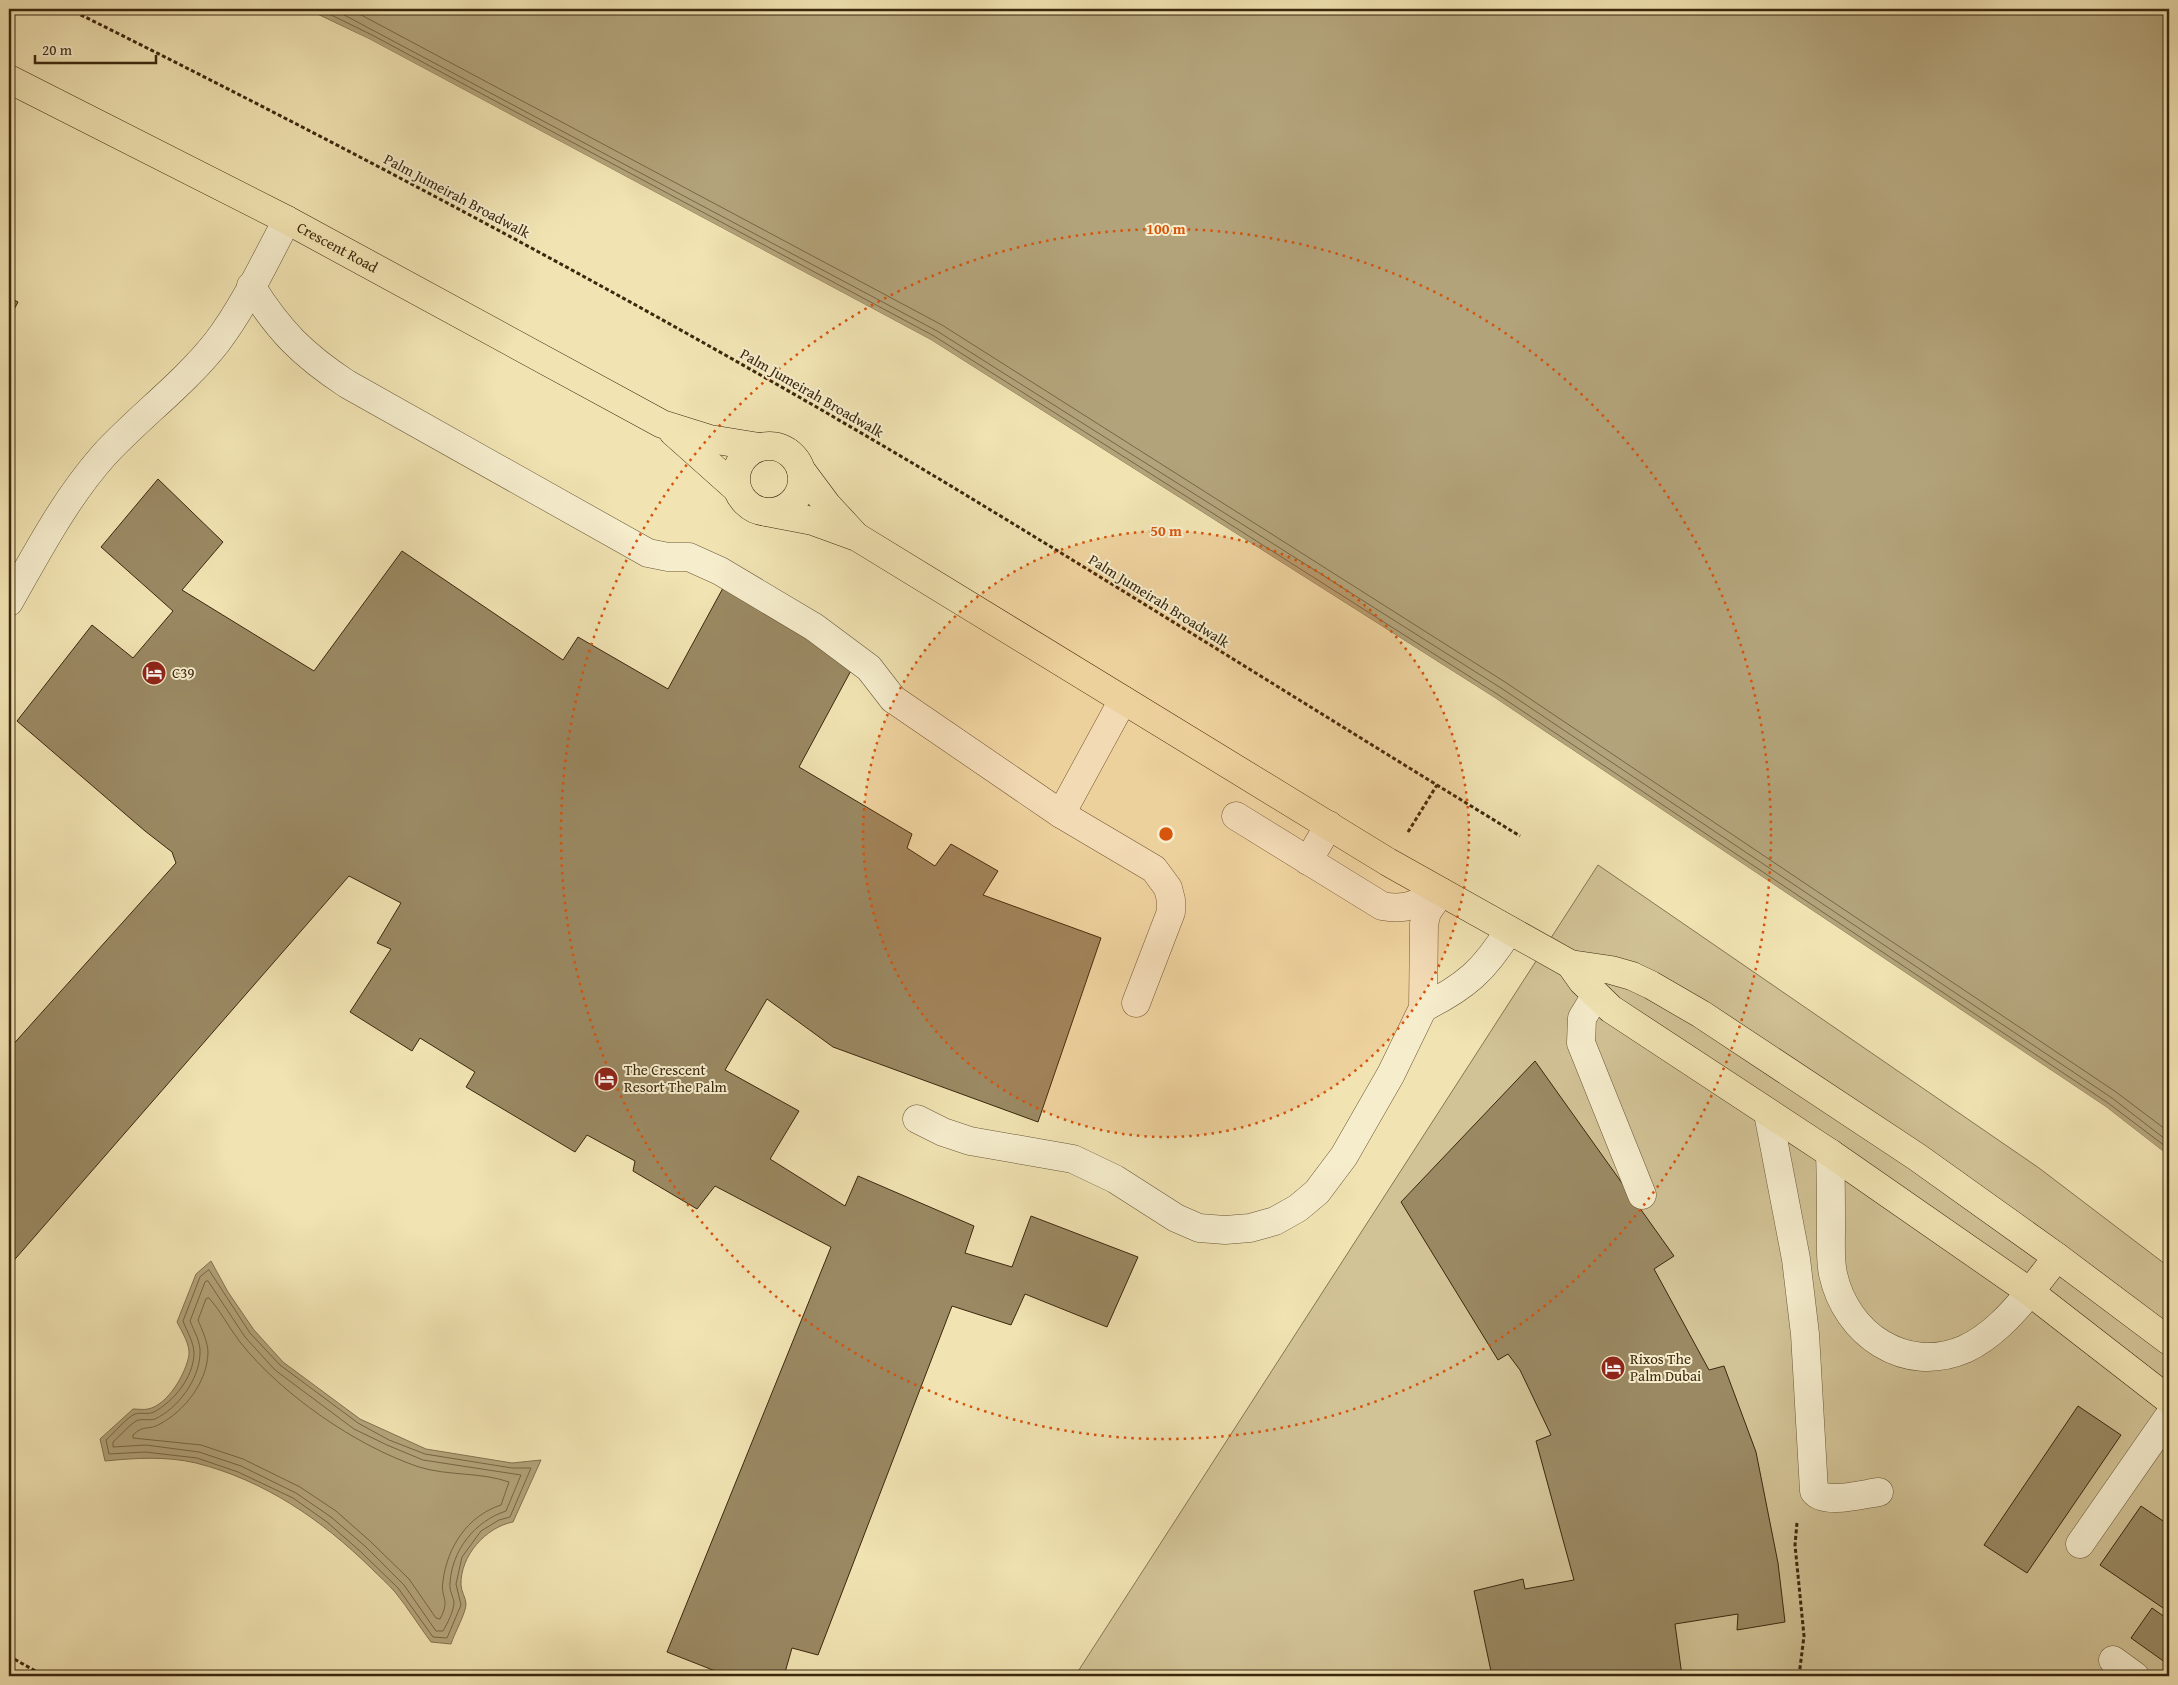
<svg xmlns="http://www.w3.org/2000/svg" width="2178" height="1685" font-family="'Gentium Book Plus',serif">
<style>
.green{fill:#d2c396;stroke:#867652}
.water{fill:#b3a37a;stroke:#83724f}
.pier{fill:#f1e3b2}
.lines{fill:none;stroke-linecap:round;stroke-linejoin:round}
.shore{stroke:#764;stroke-width:1}
.building{fill:#9a8963;stroke:#3b280e}
.minor-casing{stroke:#685737;stroke-width:29}
.major-casing{stroke:#3b280e;stroke-width:29}
.path{stroke:#3b280e;stroke-width:3;stroke-dasharray:4 2.5;stroke-linecap:butt}
.minor{stroke:#f6edcd;stroke-width:28}
.major{stroke:#f1e3b2;stroke-width:28}
.ring{fill:none;stroke:#d7540c;stroke-width:2.5;stroke-dasharray:2.5 5}
.labels{text-anchor:middle;stroke-width:4;stroke-linejoin:round;paint-order:stroke}
.street-label{font-size:15px;fill:#3b280e;stroke:#f6edcd}
.poi-label{font-size:15px;fill:#3b280e;stroke:#f6edcd;text-anchor:start}
.centre{fill:#d7540c;stroke:#f6edcd;stroke-width:2.5}
.ring-label{font-size:15px;text-anchor:middle;font-weight:bold;fill:#d7540c;stroke:#f6edcd;stroke-width:4;stroke-linejoin:round;paint-order:stroke}
</style>
<rect width="100%" height="100%" fill="#f1e3b2"/>
<filter id="stains"><feTurbulence type="fractalNoise" baseFrequency=".004" numOctaves="4"/><feColorMatrix values="0 0 0 0 .2 0 0 0 0 .09 0 0 0 0 .02 0 0 0 .5 -.17"/></filter>
<radialGradient id="worn" r=".72"><stop offset=".6" stop-color="#630" stop-opacity="0"/><stop offset="1" stop-color="#630" stop-opacity=".3"/></radialGradient>
<polygon class="green" points="1598,865 2039,1168 2169,1267 2169,1676 1075,1676"/>
<g class="water">
<polygon points="307,9 2169,9 2169,1156 2106,1107 1495,698 931,340 369,39"/>
<path d="M211 1261 228 1292 254 1330 283 1362 360 1419 426 1449 512 1463 541 1460 513 1522C486 1527 460 1556 461 1585 461 1591 466 1598 466 1604 466 1613 454 1634 451 1644L431 1642C419 1626 408 1608 395 1592 388 1584 379 1576 371 1568 322 1520 264 1480 196 1463 166 1456 136 1458 105 1461L100 1439 133 1409C138 1409 144 1410 148 1409 168 1405 186 1373 189 1355 190 1344 182 1332 177 1322L196 1274Z"/>
</g>
<polygon class="pier" points="305,9 369,39 931,340 1495,698 2106,1107 2169,1156 2169,1158 2104,1109 1493,700 930,343"/>
<g class="lines">
<g class="shore">
<polyline points="319,9 372,35 934,336 1497,694 2108,1103 2169,1149"/>
<polyline points="333,9 937,331 1501,688 2112,1098 2169,1142"/>
<polyline points="350,9 942,325 1505,682 2116,1092 2169,1132"/>
<path d="M209 1270 250 1333 280 1365 358 1423 389 1440 425 1454 512 1468H531L510 1517 499 1520 481 1531 462 1557 456 1584 461 1605 447 1638 433 1637 398 1588 361 1552 327 1522 293 1498 238 1472 197 1458 145 1452 109 1454 106 1440C113 1434 127 1417 135 1414 141 1412 148 1415 154 1412 174 1401 193 1378 194 1354 194 1342 187 1332 183 1321L200 1277Z"/>
<path d="M208 1281 245 1337 275 1370 354 1429 387 1445 423 1460 521 1475 506 1511C475 1521 452 1550 450 1583 449 1590 453 1596 454 1602 454 1611 447 1624 443 1631H436L404 1585 366 1547 331 1517 296 1493 241 1466 199 1452 146 1445 113 1447V1442C120 1436 128 1426 136 1421 142 1418 149 1421 155 1419 178 1408 199 1380 200 1354 201 1342 194 1331 190 1321L205 1282Z"/>
<path d="M209 1298C221 1311 229 1328 240 1342 281 1394 356 1446 419 1467 448 1476 481 1472 509 1482L501 1505C467 1516 447 1548 443 1581 440 1599 451 1598 440 1619L436 1618 409 1579 371 1542 336 1511 300 1487 243 1459 201 1445 133 1438V1435C144 1424 148 1431 160 1424 184 1411 207 1383 208 1353 208 1342 202 1330 198 1320L206 1299Z"/>
</g>
</g>
<g class="building">
<polygon points="9,297 18,302 9,319"/>
<polygon points="158,479 223,542 182,590 314,671 402,551 563,660 578,637 668,689 723,588 854,665 799,767 912,834 907,848 935,866 951,844 998,871 983,895 1101,938 1038,1122 833,1047 767,999 725,1070 799,1111 770,1159 845,1206 858,1176 974,1226 965,1253 1012,1267 1031,1216 1138,1257 1107,1327 1025,1294 1011,1325 952,1306 818,1655 792,1648 784,1676 728,1676 667,1652 831,1247 715,1186 697,1209 633,1171 635,1161 587,1135 575,1152 466,1087 475,1072 420,1038 412,1051 350,1012 391,949 377,943 401,903 349,876 9,1266 9,1049 176,863 172,852 145,831 17,721 92,625 133,658 173,611 101,547"/>
<polygon points="1535,1061 1674,1256 1654,1269 1709,1370 1724,1366 1756,1452 1778,1563 1785,1622 1737,1630 1738,1614 1675,1624 1682,1676 1492,1676 1474,1591 1523,1579 1525,1589 1574,1580 1536,1441 1551,1435 1520,1370 1508,1354 1498,1360 1401,1202"/>
<polygon points="2078,1406 2121,1435 2027,1573 1984,1545"/>
<polygon points="2141,1506 2169,1525 2169,1612 2100,1565"/>
<polygon points="2152,1608 2169,1620 2169,1665 2131,1638"/>
</g>
<g class="lines">
<defs>
<g id="minor">
<path d="M251 286C279 331 303 355 347 384L648 553 668 557H689L720 571 814 627 869 668 893 699 1061 814 1154 869 1168 888 1171 900V912L1136 1003"/>
<path d="M9 602C38 551 65 499 104 455 140 416 184 384 217 342 245 305 265 261 287 220"/>
<polyline points="1061,814 1123,700"/>
<path d="M1236 816 1382 906C1404 910 1420 906 1435 889"/>
<polyline points="1308,861 1329,825"/>
<polyline points="1596,995 1582,1018 1581,1043 1642,1195"/>
<path d="M1423 1008C1465 987 1485 970 1509 930"/>
<path d="M1768 1113 1796 1259 1805 1334 1814 1491C1824 1505 1863 1494 1879 1492"/>
<polyline points="917,1119 943,1132 970,1141 1073,1159 1115,1179 1176,1218 1199,1228 1225,1230 1250,1228 1275,1221 1298,1208 1317,1192 1344,1156 1391,1074 1423,1008 1424,924 1427,912 1441,892"/>
<path d="M1830 1153C1831 1178 1831 1204 1831 1229 1831 1243 1830 1260 1833 1274 1846 1334 1905 1375 1965 1349 1991 1337 2012 1314 2030 1292"/>
<polyline points="2080,1544 2169,1416"/>
<polyline points="2113,1660 2135,1676"/>
</g>
<g id="major">
<path id="s1" d="M9 79 287 220 662 424 710 439 759 447"/>
<polyline points="673,432 737,489"/>
<circle cx="769" cy="479" r="33"/>
<polyline points="801,470 827,505 853,533"/>
<polyline points="766,512 813,521 857,537 1388,862 1570,964 1582,981 1611,1009 1830,1153 2030,1292 2169,1400"/>
<polyline points="1570,964 1611,970 1632,976 1651,985 1701,1014 1917,1157 2057,1257 2169,1341"/>
<polyline points="2030,1292 2057,1257"/>
</g>
</defs>
<use href="#minor" class="minor-casing"/>
<use href="#major" class="major-casing"/>
<g class="path">
<path d="M69 9C365 156 657 311 941 480 1135 597 1327 718 1520 836"/>
<polyline points="1408,832 1437,785"/>
<polyline points="1797,1523 1795,1545 1804,1636 1799,1676"/>
<polyline points="9,1656 44,1676"/>
</g>
<use href="#minor" class="minor"/>
<use href="#major" class="major"/>
</g>
<circle cx="1166" cy="834" r="303" fill="#d7540c" fill-opacity=".12"/>
<g class="ring">
<circle cx="1166" cy="834" r="303"/>
<circle cx="1166" cy="834" r="605"/>
</g>
<defs>
<symbol id="hotel-disc" viewBox="-11 -11 22 22"><circle r="9.5" fill="#8f2418" stroke="#f6edcd"/><path d="M-6-4.5h1.5V1H6V5H4.5V3h-9V5H-6ZM-4 0a1.8 1.8 0 1 1 3.6 0ZM.5 0V-2.5h3Q6-2.5 6 0Z" fill="#fff"/></symbol>
</defs>
<g fill-rule="evenodd">
<use href="#hotel-disc" x="140" y="659" width="28" height="28"/>
<use href="#hotel-disc" x="592" y="1065" width="28" height="28"/>
<use href="#hotel-disc" x="1599" y="1354" width="28" height="28"/>
</g>
<g class="labels">
<g class="street-label">
<text transform="translate(457 196) rotate(28)" y="5">Palm Jumeirah Broadwalk</text>
<text dy="5" stroke="none"><textPath href="#s1" startOffset="369">Crescent Road</textPath></text>
<text transform="translate(812 393) rotate(30)" y="5">Palm Jumeirah Broadwalk</text>
<text transform="translate(1159 601) rotate(32)" y="5">Palm Jumeirah Broadwalk</text>
</g>
<g class="poi-label">
<text x="172" y="678">C39</text>
<text x="624" y="1075">The Crescent<tspan x="624" dy="17">Resort The Palm</tspan></text>
<text x="1630" y="1364">Rixos The<tspan x="1630" dy="17">Palm Dubai</tspan></text>
</g>
</g>
<circle cx="1166" cy="834" r="8" class="centre"/>
<g class="ring-label">
<text x="1166" y="234">100 m</text>
<text x="1166" y="536">50 m</text>
</g>
<rect width="2178" height="1685" fill="none" stroke="#f1e3b2" stroke-width="30"/>
<rect x="10" y="10" width="2158" height="1665" fill="none" stroke="#3b280e" stroke-width="2.5"/>
<rect x="15" y="15" width="2148" height="1655" fill="none" stroke="#3b280e"/>
<path d="M35 55v8h121v-8" fill="none" stroke="#3b280e" stroke-width="2.5"/>
<text x="42" y="55" font-size="15" fill="#3b280e" stroke="#f6edcd" stroke-width="4" paint-order="stroke">20 m</text>
<rect width="100%" height="100%" filter="url(#stains)"/>
<rect width="100%" height="100%" fill="url(#worn)"/>
</svg>
